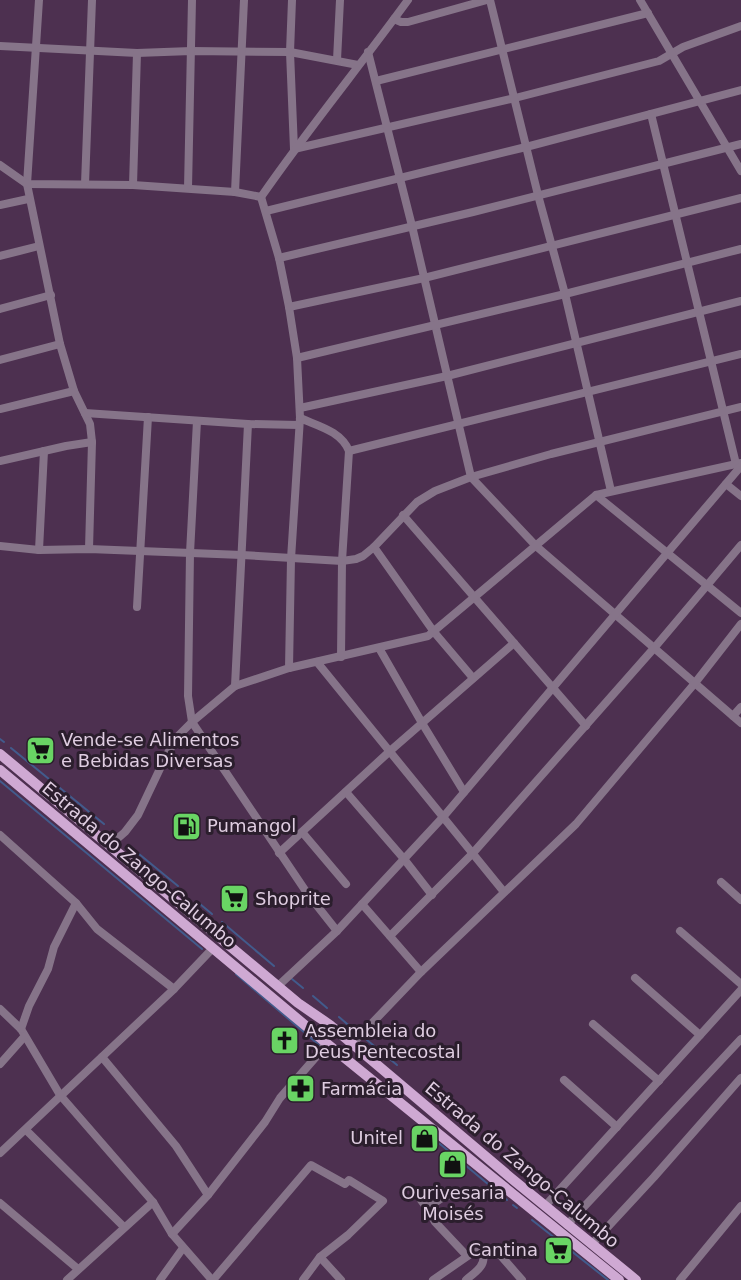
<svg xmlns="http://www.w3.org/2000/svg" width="741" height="1280" font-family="'DejaVu Sans',sans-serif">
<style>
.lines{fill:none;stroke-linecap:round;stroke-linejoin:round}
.stream{stroke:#425b8c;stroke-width:2}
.minor{stroke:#867489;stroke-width:8}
.major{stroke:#cfa9d3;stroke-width:10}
.labels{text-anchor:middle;stroke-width:6;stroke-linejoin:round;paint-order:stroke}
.poi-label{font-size:18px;fill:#dfcde1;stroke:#2b1e2d;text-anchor:start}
.street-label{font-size:18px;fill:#dfcde1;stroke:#2b1e2d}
</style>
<rect width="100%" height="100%" fill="#4d3050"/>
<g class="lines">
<g class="stream">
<polyline points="0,739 4,742"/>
<polyline points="11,748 104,824"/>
<polyline points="0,781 202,949"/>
<polyline points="139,854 178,886"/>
<polyline points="200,904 212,914"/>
<polyline points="222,922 274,966"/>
<polyline points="236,974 319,1045"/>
<polyline points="292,979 303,988"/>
<polyline points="313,996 327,1008"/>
<polyline points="339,1017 353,1029"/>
<polyline points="367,1040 397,1065"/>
<polyline points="440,1144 507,1200"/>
<polyline points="513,1205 517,1208"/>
<polyline points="532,1220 608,1280"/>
</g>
<g class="minor">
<polyline points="39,0 27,184 60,344 74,391 90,424 92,442 89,549"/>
<polyline points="292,0 290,52 294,149 515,98 659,61 683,47 741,26"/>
<polyline points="490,0 538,195 565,294 611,491"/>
<polyline points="640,0 741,171"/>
<polyline points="394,19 401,22 408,22 487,0"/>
<polyline points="0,46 137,53 191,51 290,52 358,65"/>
<polyline points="368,52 412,226 471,477 536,546 741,723"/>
<polyline points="337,60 340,0"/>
<polyline points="376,81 648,13"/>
<polyline points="651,114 736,464"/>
<polyline points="0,165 27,184 133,185 235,192 261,197"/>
<polyline points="85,184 92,0"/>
<polyline points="133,185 137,53"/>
<polyline points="188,188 192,0"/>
<polyline points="235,192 244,0"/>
<polyline points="261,197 279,258 289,307 297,358 300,418 291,559 289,668"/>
<path d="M261 197C308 129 360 66 408 0"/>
<polyline points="0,205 28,199"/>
<polyline points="266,211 526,147 741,90"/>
<polyline points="0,256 39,246"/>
<polyline points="279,258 473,212 741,144"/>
<polyline points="289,307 424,278 741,198"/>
<polyline points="0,309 51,295"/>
<polyline points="297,358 565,294 741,249"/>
<polyline points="0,360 60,344"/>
<polyline points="300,408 447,376 741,301"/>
<polyline points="0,409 74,391"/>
<polyline points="85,413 248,424 299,425"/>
<path d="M300 418C318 426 341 431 349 451L342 561 341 657"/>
<polyline points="197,421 190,553 188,696 192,722 307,893 337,931"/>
<polyline points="349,451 741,354"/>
<polyline points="0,461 66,446 92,442"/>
<polyline points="726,484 741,496"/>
<polyline points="596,495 741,613"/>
<polyline points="403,515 586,726"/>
<polyline points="0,546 39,550 89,549 242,555 342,561 356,559 363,556 374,547 417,502 435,491 471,477 551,454 741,407"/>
<polyline points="374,547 434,632 473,678"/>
<polyline points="39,550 44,451"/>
<polyline points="137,607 148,417"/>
<polyline points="379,648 422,723 464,792"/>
<polyline points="317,662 504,892"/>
<polyline points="235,686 248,424"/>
<polyline points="733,716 741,707"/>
<polyline points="346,792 404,859 432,895"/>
<polyline points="302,832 346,884"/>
<polyline points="0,835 76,903 97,929 174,989"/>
<polyline points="110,845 125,832 138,815 166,756 178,736 192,722 235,686 289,668 428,636 596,495 741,463"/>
<polyline points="279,853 390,751 514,643"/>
<polyline points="721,882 741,900"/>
<polyline points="362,904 421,972"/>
<polyline points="680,931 741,984"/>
<polyline points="390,936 473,853 655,647 741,545"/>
<polyline points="635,978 700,1035"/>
<polyline points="278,986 337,931 444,816 741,466"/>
<polyline points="0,1009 21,1029 60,1095 153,1202 172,1234 212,1280"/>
<polyline points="593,1024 659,1081"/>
<polyline points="21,1029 29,1006 48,969 54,947 76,903"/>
<polyline points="352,1044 421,972 576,824 695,683 741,624"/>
<polyline points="102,1057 176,1146 208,1195"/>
<polyline points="0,1064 24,1037"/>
<polyline points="564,1080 617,1127"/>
<polyline points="26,1130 124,1227"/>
<polyline points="0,1153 174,989 213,948"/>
<polyline points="421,1200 427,1208 435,1222 467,1256"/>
<polyline points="0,1203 78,1269"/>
<polyline points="545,1206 741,990"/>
<polyline points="427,1208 445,1196 463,1194"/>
<polyline points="567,1225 741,1039"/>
<polyline points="172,1234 208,1195 265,1122 280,1098 322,1050 325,1042"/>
<polyline points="592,1244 654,1177 741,1078"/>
<polyline points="483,1255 489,1250 495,1249 522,1280"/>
<polyline points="320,1257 341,1280"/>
<polyline points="67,1280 153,1202"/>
<polyline points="160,1280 183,1248"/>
<polyline points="213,1280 311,1165 345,1184 349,1180 383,1201 348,1235 320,1257 303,1280"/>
<polyline points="433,1280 475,1251 483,1255"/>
<path d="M466 1280C474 1273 486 1266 483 1255"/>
<polyline points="680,1280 741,1206"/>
</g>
<g class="major">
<polyline points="0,754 298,1003 330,1025 511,1178 636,1280"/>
<polyline points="0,770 325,1042 619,1280"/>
</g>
</g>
<defs>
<symbol id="supermarket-square" viewBox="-11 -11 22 22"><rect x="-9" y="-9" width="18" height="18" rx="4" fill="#69d464" stroke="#2b1e2d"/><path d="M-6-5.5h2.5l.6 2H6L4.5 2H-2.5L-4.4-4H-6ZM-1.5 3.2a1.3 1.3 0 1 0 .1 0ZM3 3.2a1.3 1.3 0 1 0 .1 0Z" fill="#111"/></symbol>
<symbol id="fuel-square" viewBox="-11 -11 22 22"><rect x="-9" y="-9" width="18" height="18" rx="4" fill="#69d464" stroke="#2b1e2d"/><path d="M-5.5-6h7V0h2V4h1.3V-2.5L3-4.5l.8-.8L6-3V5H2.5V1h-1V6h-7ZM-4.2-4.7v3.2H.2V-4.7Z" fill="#111"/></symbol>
<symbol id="church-square" viewBox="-11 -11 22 22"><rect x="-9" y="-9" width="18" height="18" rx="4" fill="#69d464" stroke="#2b1e2d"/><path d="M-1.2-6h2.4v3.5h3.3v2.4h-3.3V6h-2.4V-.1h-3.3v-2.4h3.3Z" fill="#111"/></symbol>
<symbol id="pharmacy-square" viewBox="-11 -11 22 22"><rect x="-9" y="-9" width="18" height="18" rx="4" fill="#69d464" stroke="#2b1e2d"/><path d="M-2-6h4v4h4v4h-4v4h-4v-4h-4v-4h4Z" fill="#111"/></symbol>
<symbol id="shop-square" viewBox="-11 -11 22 22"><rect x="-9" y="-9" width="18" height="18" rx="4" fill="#69d464" stroke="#2b1e2d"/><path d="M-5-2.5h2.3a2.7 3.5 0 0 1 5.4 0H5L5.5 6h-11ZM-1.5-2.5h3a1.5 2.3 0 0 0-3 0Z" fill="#111"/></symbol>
</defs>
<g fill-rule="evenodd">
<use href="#supermarket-square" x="24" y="734" width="33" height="33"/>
<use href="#fuel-square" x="170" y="810" width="33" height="33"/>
<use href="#supermarket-square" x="218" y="882" width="33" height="33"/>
<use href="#church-square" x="268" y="1024" width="33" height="33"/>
<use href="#pharmacy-square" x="284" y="1072" width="33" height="33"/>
<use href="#shop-square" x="408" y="1122" width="33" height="33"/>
<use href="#shop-square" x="436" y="1148" width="33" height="33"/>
<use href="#supermarket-square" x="542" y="1234" width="33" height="33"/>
</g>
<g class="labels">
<g class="poi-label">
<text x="61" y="746">Vende-se Alimentos<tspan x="61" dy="21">e Bebidas Diversas</tspan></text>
<text x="207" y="832">Pumangol</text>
<text x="255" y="905">Shoprite</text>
<text x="305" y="1037">Assembleia do<tspan x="305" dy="21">Deus Pentecostal</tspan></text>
<text x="321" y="1095">Farmácia</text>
<text x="403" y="1144" text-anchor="end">Unitel</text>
<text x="453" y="1199" text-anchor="middle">Ourivesaria<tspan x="453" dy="21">Moisés</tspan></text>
<text x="538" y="1256" text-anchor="end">Cantina</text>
</g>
<g class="street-label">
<text transform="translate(139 865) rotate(40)" y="6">Estrada do Zango-Calumbo</text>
<text transform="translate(522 1165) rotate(40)" y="6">Estrada do Zango-Calumbo</text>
</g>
</g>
</svg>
